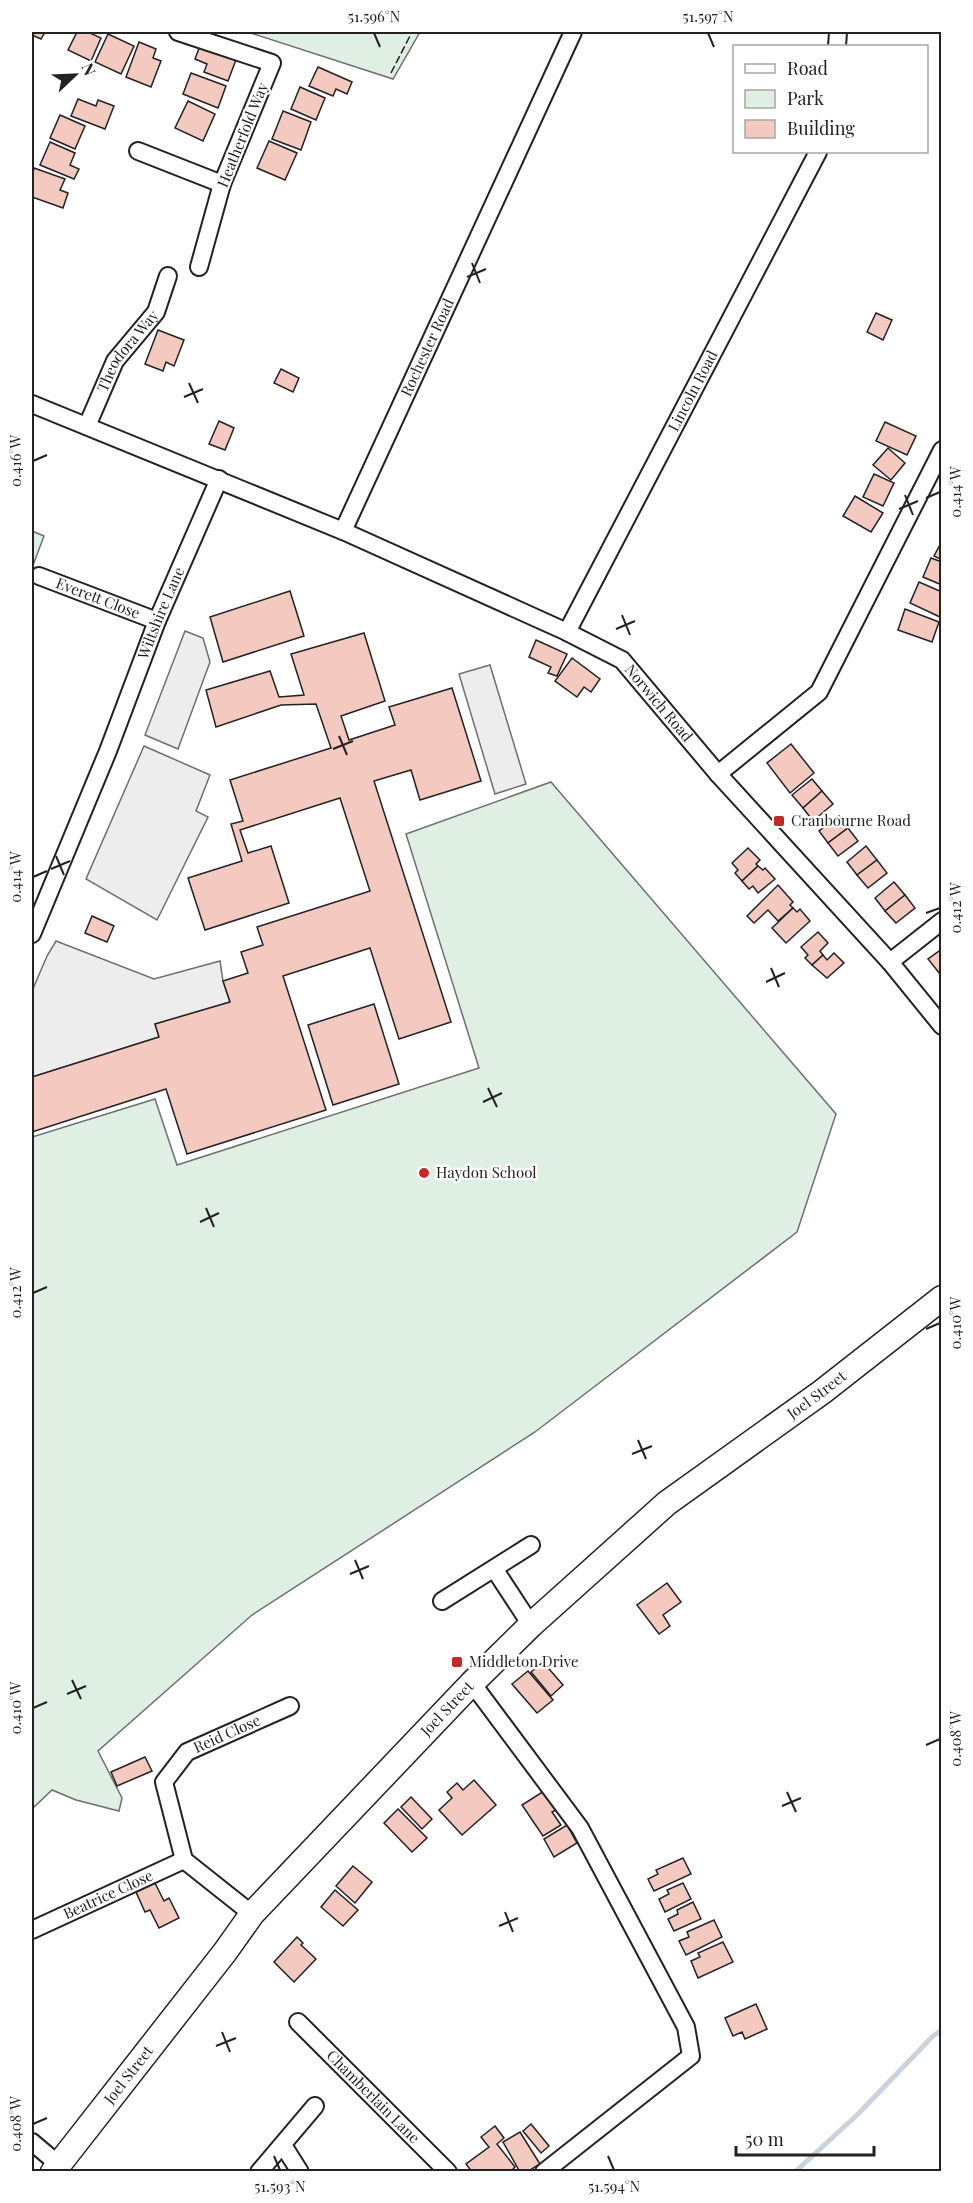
<svg xmlns="http://www.w3.org/2000/svg" width="973" height="2203" font-family="'Playfair Display',serif">
<style>
.green{fill:#e0efe3;stroke:#6f6f6f;stroke-width:1.5}
.parking{fill:#ededed;stroke:#6f6f6f;stroke-width:1.5}
.lines{fill:none;stroke-linecap:round;stroke-linejoin:round}
.stream{stroke:#c7d3dd;stroke-width:5}
.building{fill:#f3c9c0;stroke:#222;stroke-width:1.5}
.minor-casing{stroke:#222;stroke-width:20}
.secondary-casing{stroke:#222;stroke-width:27}
.minor{stroke:#fff;stroke-width:16}
.secondary{stroke:#fff;stroke-width:24}
.fence{stroke:#222;stroke-width:1.5;stroke-dasharray:8 3;stroke-linecap:butt}
.ticks{fill:none;stroke:#222;stroke-width:2}
.poi-dot{fill:#c62828;stroke:#fff;stroke-width:2}
.labels{text-anchor:middle;stroke-width:4.5;stroke-linejoin:round;paint-order:stroke}
.street-label{font-size:15px;fill:#222;stroke:#fff}
.poi-label{font-size:15px;fill:#222;stroke:#fff;text-anchor:start}
.neatline{fill:none;stroke:#222;stroke-width:2}
.ticks-label{font-size:15px;text-anchor:middle;fill:#222}
</style>
<rect width="100%" height="100%" fill="#fff"/>
<g class="green">
<polygon points="248,32 420,32 393,79"/>
<polygon points="32,531 44,536 32,568"/>
<polygon points="551,782 836,1114 797,1232 535,1432 252,1615 98,1751 122,1798 119,1811 76,1800 52,1790 32,1809 32,1137 155,1099 177,1165 479,1068 406,834"/>
</g>
<g class="parking">
<polygon points="185,631 203,638 210,662 178,749 145,735"/>
<polygon points="490,665 526,784 495,794 459,674"/>
<polygon points="144,746 210,775 196,811 208,817 157,920 86,879"/>
<polygon points="56,941 154,979 220,961 223,981 230,1002 155,1024 159,1037 32,1077 32,991 47,956"/>
</g>
<g class="lines">
<polyline class="stream" points="795,2172 858,2114 933,2036 942,2030"/>
</g>
<g class="building">
<polygon points="32,32 45,32 41,39 32,35"/>
<polygon points="77,32 88,32 101,38 91,61 68,50"/>
<polygon points="108,34 134,46 121,74 95,62"/>
<polygon points="139,42 156,49 153,58 161,61 151,87 126,77"/>
<polygon points="201,43 237,57 228,81 204,72 207,64 195,59"/>
<polygon points="318,67 352,82 347,94 336,89 333,96 309,86"/>
<polygon points="191,73 226,86 218,108 183,94"/>
<polygon points="300,87 325,98 316,120 291,109"/>
<polygon points="78,99 96,106 98,100 114,106 105,129 71,116"/>
<polygon points="188,101 215,114 203,141 175,128"/>
<polygon points="283,111 311,122 301,150 272,139"/>
<polygon points="60,115 85,126 75,149 50,138"/>
<polygon points="269,141 297,153 285,180 257,168"/>
<polygon points="50,142 75,153 70,165 79,169 74,179 40,165"/>
<polygon points="34,168 65,179 60,190 68,193 63,208 32,197 32,176"/>
<polygon points="876,313 892,320 883,340 867,332"/>
<polygon points="158,330 184,340 174,366 166,362 163,371 145,364"/>
<polygon points="281,369 299,378 293,392 274,383"/>
<polygon points="219,421 234,428 225,450 209,444"/>
<polygon points="885,422 916,436 907,455 876,441"/>
<polygon points="888,448 905,463 891,480 873,465"/>
<polygon points="874,474 894,483 883,506 863,497"/>
<polygon points="855,496 883,513 871,532 843,516"/>
<polygon points="942,541 942,560 934,556"/>
<polygon points="931,558 942,562 942,585 923,577"/>
<polygon points="919,582 942,592 940,617 910,603"/>
<polygon points="290,591 304,636 223,662 210,617"/>
<polygon points="905,609 939,622 932,642 898,630"/>
<polygon points="364,633 385,701 341,716 349,740 395,725 389,707 452,688 481,781 420,800 411,770 374,781 451,1022 399,1039 370,948 283,976 326,1110 187,1154 166,1089 32,1132 32,1077 159,1037 155,1024 230,1002 223,981 248,973 241,952 263,945 257,927 370,891 340,798 240,830 248,853 271,846 289,903 205,930 188,878 242,861 231,824 243,821 230,780 331,748 316,704 281,705 216,727 206,690 270,671 279,697 304,695 291,654"/>
<polygon points="536,640 567,654 557,676 548,673 551,667 529,657"/>
<polygon points="572,658 600,679 591,692 584,687 577,697 555,681"/>
<polygon points="791,744 814,773 790,793 767,763"/>
<polygon points="812,779 822,791 803,808 792,795"/>
<polygon points="822,791 833,804 813,821 803,808"/>
<polygon points="839,816 848,828 828,843 819,831"/>
<polygon points="848,828 858,841 838,856 828,843"/>
<polygon points="866,846 877,860 857,875 847,862"/>
<polygon points="748,848 760,860 756,864 758,866 742,881 735,873 738,870 732,863"/>
<polygon points="877,860 887,873 868,888 857,875"/>
<polygon points="758,866 763,870 765,868 775,879 758,893 753,886 749,889 742,881"/>
<polygon points="894,882 905,895 885,911 875,898"/>
<polygon points="778,885 793,902 790,905 793,908 778,921 768,910 754,923 747,916"/>
<polygon points="905,895 915,908 896,923 885,911"/>
<polygon points="793,908 797,912 800,909 810,921 786,943 772,928"/>
<polygon points="92,916 114,926 107,942 85,933"/>
<polygon points="818,932 828,943 820,951 823,955 812,965 805,958 808,955 801,947"/>
<polygon points="942,949 942,973 940,974 928,959"/>
<polygon points="834,953 844,963 827,978 812,965 823,955 827,960"/>
<polygon points="374,1004 399,1084 333,1105 308,1025"/>
<polygon points="667,1583 681,1602 663,1615 670,1626 659,1634 637,1605"/>
<polygon points="543,1662 563,1685 551,1696 531,1672"/>
<polygon points="528,1671 553,1700 537,1713 512,1684"/>
<polygon points="145,1757 152,1771 117,1786 111,1772"/>
<polygon points="474,1780 496,1805 462,1835 439,1810 452,1798 447,1792 457,1783 463,1790"/>
<polygon points="544,1791 556,1810 552,1812 561,1825 543,1836 522,1805"/>
<polygon points="411,1797 432,1819 422,1829 401,1807"/>
<polygon points="398,1809 427,1838 412,1852 384,1823"/>
<polygon points="567,1825 577,1843 554,1857 544,1839"/>
<polygon points="683,1858 691,1874 654,1891 648,1879 658,1874 656,1870"/>
<polygon points="353,1866 372,1882 355,1903 336,1886"/>
<polygon points="155,1883 164,1901 169,1898 179,1918 159,1928 150,1910 145,1912 136,1892"/>
<polygon points="683,1883 691,1899 665,1912 659,1899 669,1894 667,1890"/>
<polygon points="335,1890 358,1910 343,1926 321,1907"/>
<polygon points="693,1902 701,1919 674,1931 668,1919 678,1914 677,1910"/>
<polygon points="714,1920 722,1937 686,1955 679,1941 689,1937 687,1932"/>
<polygon points="297,1937 303,1943 301,1945 316,1959 294,1982 274,1962"/>
<polygon points="723,1942 733,1962 698,1978 691,1961 700,1957 698,1953"/>
<polygon points="756,2004 767,2029 745,2039 742,2032 733,2036 725,2018"/>
<polygon points="531,2124 549,2146 541,2153 523,2131"/>
<polygon points="495,2126 504,2138 497,2144 515,2167 510,2172 472,2172 466,2164 489,2147 481,2137"/>
<polygon points="520,2132 540,2164 527,2172 520,2172 503,2142"/>
</g>
<g class="lines">
<defs>
<g id="minor">
<polyline points="178,32 272,63 222,184 199,267"/>
<polyline points="837,46 838,32"/>
<polyline points="138,151 222,184"/>
<path id="s1" d="M32 404 343 531 567 632 622 660 718 774 890 962 942 1026"/>
<path id="s2" d="M87 426 115 361 156 312 168 276"/>
<path id="s3" d="M343 531 573 32"/>
<path id="s4" d="M39 576 157 621"/>
<path id="s5" d="M567 632 818 152"/>
<polyline points="718,774 819,692 942,450"/>
<path id="s6" d="M32 934 108 751 157 621 219 479"/>
<polyline points="890,962 942,921"/>
<polyline points="495,1570 531,1625"/>
<polyline points="442,1601 531,1545"/>
<polyline points="472,1683 580,1828 686,2027 691,2056 544,2172"/>
<path id="s7" d="M252 1914 184 1860 164 1782 187 1752 290 1706"/>
<path id="s8" d="M32 1930 184 1860"/>
<path id="s9" d="M298 2022 448 2172"/>
<polyline points="32,2142 58,2164"/>
<polyline points="283,2145 300,2172"/>
<polyline points="259,2172 315,2106"/>
</g>
<g id="secondary">
<path id="s10" d="M53 2172 225 1952 252 1914 472 1683 531 1625 667 1503 822 1392 942 1298"/>
</g>
</defs>
<use href="#minor" class="minor-casing"/>
<use href="#secondary" class="secondary-casing"/>
<use href="#minor" class="minor"/>
<use href="#secondary" class="secondary"/>
<polyline class="fence" points="391,73 412,32"/>
</g>
<path class="ticks" d="M374 33 380 47M708 33 714 47M472 263 480 283M467 277 486 269M189 383 198 403M184 397 203 389M33 461 47 455M905 495 913 515M926 498 940 492M899 509 918 501M622 615 630 635M616 629 635 621M339 736 347 755M333 749 353 741M56 856 64 875M51 869 70 861M33 877 47 871M926 913 940 908M771 968 779 987M766 982 785 973M488 1088 497 1107M483 1102 502 1093M206 1208 214 1227M200 1222 219 1213M33 1293 47 1287M926 1329 940 1323M638 1440 646 1459M632 1454 652 1446M355 1560 363 1579M350 1574 369 1566M72 1680 81 1699M67 1694 86 1686M33 1708 47 1702M926 1745 940 1739M787 1792 796 1812M782 1806 801 1798M505 1912 513 1932M499 1926 518 1918M222 2032 230 2052M216 2046 236 2038M33 2124 47 2118M274 2156 280 2170M608 2156 614 2170"/>
<g class="poi-dot">
<rect x="773" y="815" width="12" height="12" rx="3"/>
<circle cx="424" cy="1173" r="6"/>
<rect x="451" y="1656" width="12" height="12" rx="3"/>
</g>
<g class="labels">
<g class="street-label">
<text transform="translate(243 135) rotate(-68)" y="5">Heatherfold Way</text>
<text dy="5" stroke="none"><textPath href="#s3" startOffset="202">Rochester Road</textPath></text>
<text dy="5" stroke="none"><textPath href="#s2" startOffset="86">Theodora Way</textPath></text>
<text dy="5" stroke="none"><textPath href="#s5" startOffset="272">Lincoln Road</textPath></text>
<text dy="5" stroke="none"><textPath href="#s4" startOffset="63">Everett Close</textPath></text>
<text dy="5" stroke="none"><textPath href="#s6" startOffset="346">Wiltshire Lane</textPath></text>
<text dy="5" stroke="none"><textPath href="#s1" startOffset="700">Norwich Road</textPath></text>
<text dy="5" stroke="none"><textPath href="#s10" startOffset="1095">Joel Street</textPath></text>
<text dy="5" stroke="none"><textPath href="#s10" startOffset="609">Joel Street</textPath></text>
<text dy="5" stroke="none"><textPath href="#s7" startOffset="249">Reid Close</textPath></text>
<text dy="5" stroke="none"><textPath href="#s8" startOffset="84">Beatrice Close</textPath></text>
<text dy="5" stroke="none"><textPath href="#s10" startOffset="123">Joel Street</textPath></text>
<text dy="5" stroke="none"><textPath href="#s9" startOffset="106">Chamberlain Lane</textPath></text>
</g>
<g class="poi-label">
<text x="791" y="826">Cranbourne Road</text>
<text x="436" y="1178">Haydon School</text>
<text x="469" y="1667">Middleton Drive</text>
</g>
</g>
<rect width="973" height="2203" fill="none" stroke="#ffffff" stroke-width="66"/>
<rect x="733" y="45" width="195" height="108" fill="#ffffff" stroke="#a7a7a7" stroke-width="1.5"/>
<rect x="745" y="64" width="30" height="9" fill="#ffffff" stroke="#a7a7a7" stroke-width="1.5"/>
<text x="787" y="75" font-size="18" fill="#222222">Road</text>
<rect x="745" y="90" width="30" height="18" fill="#e0efe3" stroke="#a7a7a7" stroke-width="1.5"/>
<text x="787" y="105" font-size="18" fill="#222222">Park</text>
<rect x="745" y="120" width="30" height="18" fill="#f3c9c0" stroke="#a7a7a7" stroke-width="1.5"/>
<text x="787" y="135" font-size="18" fill="#222222">Building</text>
<g transform="translate(75 75) rotate(67)" stroke="#ffffff" stroke-width="4.5" paint-order="stroke">
<path d="M0-4.5L10 22L0 15L-10 22Z" fill="#222222"/>
<text y="-9" font-size="16" font-weight="bold" text-anchor="middle" fill="#222222">N</text>
</g>
<path d="M736 2146v9h138v-9" fill="none" stroke="#222222" stroke-width="3"/>
<text x="745" y="2146" font-size="18" fill="#222222" stroke="#ffffff" stroke-width="4.5" paint-order="stroke">50 m</text>
<rect x="33" y="33" width="907" height="2137" class="neatline"/>
<g class="ticks-label">
<text x="374" y="22">51.596°N</text>
<text x="708" y="22">51.597°N</text>
<text transform="translate(16 461) rotate(-90)" y="5">0.416°W</text>
<text transform="translate(956 492) rotate(-90)" y="5">0.414°W</text>
<text transform="translate(16 877) rotate(-90)" y="5">0.414°W</text>
<text transform="translate(956 908) rotate(-90)" y="5">0.412°W</text>
<text transform="translate(16 1293) rotate(-90)" y="5">0.412°W</text>
<text transform="translate(956 1323) rotate(-90)" y="5">0.410°W</text>
<text transform="translate(16 1708) rotate(-90)" y="5">0.410°W</text>
<text transform="translate(956 1739) rotate(-90)" y="5">0.408°W</text>
<text transform="translate(16 2124) rotate(-90)" y="5">0.408°W</text>
<text x="280" y="2192">51.593°N</text>
<text x="614" y="2192">51.594°N</text>
</g>
</svg>
